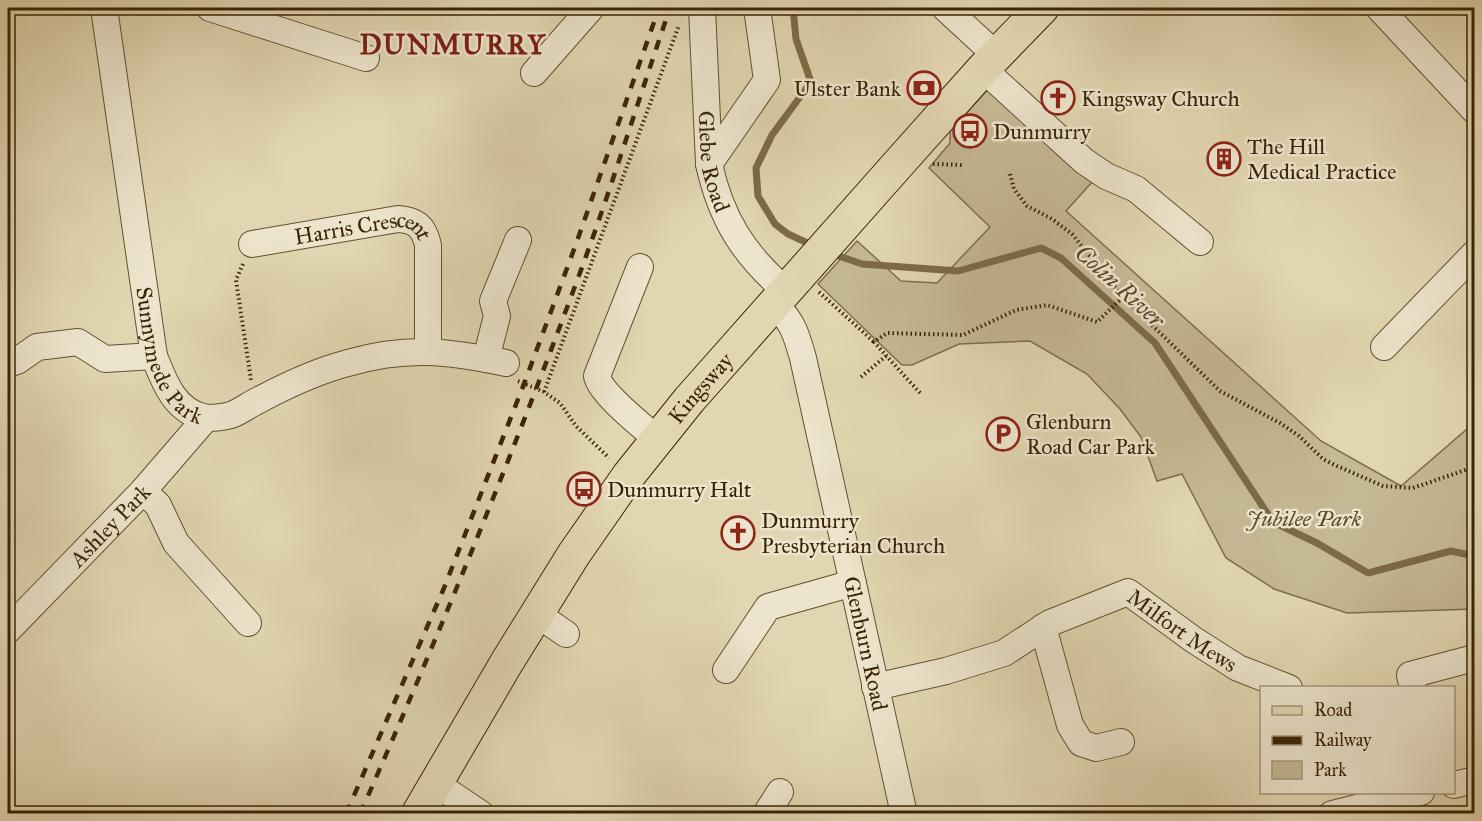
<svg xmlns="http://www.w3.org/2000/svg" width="1482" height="821" font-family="'IM FELL Great Primer',serif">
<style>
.green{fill:#c5b894;stroke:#806e4c;stroke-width:1.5}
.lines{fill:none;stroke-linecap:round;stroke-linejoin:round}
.stream{stroke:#7d6a49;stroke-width:7}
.minor-casing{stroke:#645030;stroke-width:28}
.major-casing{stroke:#3b2405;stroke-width:35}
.path{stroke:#3b2405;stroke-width:4;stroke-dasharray:1.5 3;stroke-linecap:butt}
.minor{stroke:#ece4cc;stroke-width:26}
.major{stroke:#e1d6b1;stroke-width:33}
.rail{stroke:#3b2405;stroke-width:4.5;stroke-dasharray:10 10;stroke-linecap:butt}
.labels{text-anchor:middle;stroke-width:5;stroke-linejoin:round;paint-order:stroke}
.poi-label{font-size:22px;fill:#3b2405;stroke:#ece4cc;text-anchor:start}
.street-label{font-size:22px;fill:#3b2405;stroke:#ece4cc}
.park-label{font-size:22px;font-style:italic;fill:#5e4929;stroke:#ece4cc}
.water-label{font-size:24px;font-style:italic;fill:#5c4727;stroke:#ece4cc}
.district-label{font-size:28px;font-weight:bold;letter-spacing:1.5px;fill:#7a1f14;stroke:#ece4cc}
</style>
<rect width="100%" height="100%" fill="#e1d6b1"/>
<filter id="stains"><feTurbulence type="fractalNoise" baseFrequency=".00333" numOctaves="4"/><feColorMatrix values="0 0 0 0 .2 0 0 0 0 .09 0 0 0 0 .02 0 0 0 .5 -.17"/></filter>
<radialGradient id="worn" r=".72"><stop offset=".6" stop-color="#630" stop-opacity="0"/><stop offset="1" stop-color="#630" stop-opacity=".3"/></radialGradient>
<polygon class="green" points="990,87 1093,181 1066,211 1321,441 1401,486 1474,423 1474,609 1347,613 1274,589 1226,558 1182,474 1157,481 1141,437 1120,409 1087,374 1030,341 959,344 912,365 902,365 818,284 857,241 901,281 937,283 990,227 929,168 950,143 950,131"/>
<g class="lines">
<g class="stream">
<polyline points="793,8 796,39 811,82 772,135 756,168 758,196 775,224 788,234 814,246"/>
<polyline points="830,253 862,264 958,271 1041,248 1061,258 1155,343 1273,522 1317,543 1368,573 1451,551 1474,556"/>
</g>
<defs>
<g id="minor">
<path id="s1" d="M104 8 154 356C164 381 174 410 203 417 210 419 224 417 231 415 240 412 250 404 259 400 287 385 317 371 348 363 407 346 448 351 506 363"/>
<polyline points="210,8 366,58"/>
<path id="s2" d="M702 8 709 164C721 219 744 255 786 291"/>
<polyline points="945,8 996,55"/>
<polyline points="1379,8 1474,110"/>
<polyline points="983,69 1084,161 1106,176 1136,189 1200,242"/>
<polyline points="534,73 591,8"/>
<polyline points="709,164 767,80 757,8"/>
<path id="s3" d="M252 244 398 219C416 220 424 227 428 245V350"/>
<path d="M640 267 597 376C600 393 642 426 657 439"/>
<path id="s4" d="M775 304C793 323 796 333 803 358L904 814"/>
<polyline points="1384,347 1474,254"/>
<polyline points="486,359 497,316 493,301 518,240"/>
<polyline points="8,364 17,361 37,347 78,342 105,359 154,356"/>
<polyline points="143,491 158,505 176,543 248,623"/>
<polyline points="537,614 566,634"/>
<polyline points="1043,627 1070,725 1081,743 1096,748 1121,742"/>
<path id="s5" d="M8 630 143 491 206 418"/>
<polyline points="726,670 768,607 853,583"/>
<path id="s6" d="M875 687 946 671 1004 653 1050 623 1128 592 1194 640 1238 668 1289 688"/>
<polyline points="1413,688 1410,675 1474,658"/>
<polyline points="435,783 481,814"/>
<polyline points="1454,785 1474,780"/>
<polyline points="766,814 780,792"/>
<polyline points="1332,814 1421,792"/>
</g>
<g id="major">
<path id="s7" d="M418 814 507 662 574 554 629 475 689 400 899 163 983 69 1042 8"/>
</g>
</defs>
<use href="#minor" class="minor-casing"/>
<use href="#major" class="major-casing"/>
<g class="path">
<polyline points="969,122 979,131"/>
<polyline points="933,164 962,165"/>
<polyline points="1010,174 1014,189 1027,206 1052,219 1072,234 1123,297 1220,391 1280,423 1299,436 1323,459 1337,466 1383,486 1413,488 1474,467"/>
<polyline points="243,264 236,280 251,380"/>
<polyline points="819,292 874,342"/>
<polyline points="861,377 886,356"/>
<polyline points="518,381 544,392 560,403 576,426 609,458"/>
<polyline points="544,392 679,25"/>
<polyline points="920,393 874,342 887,333 963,335 1016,310 1047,305 1097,322 1123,297"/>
</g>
<use href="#minor" class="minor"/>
<use href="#major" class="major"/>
<g class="rail">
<polyline points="346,814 444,588 524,384 576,244 659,8"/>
<path d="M360 814C439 635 513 454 581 270 613 183 640 95 670 8"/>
</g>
</g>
<defs>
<symbol id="bank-ring" viewBox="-11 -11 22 22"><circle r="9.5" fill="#ece4cc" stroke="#8f2418" stroke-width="1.5"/><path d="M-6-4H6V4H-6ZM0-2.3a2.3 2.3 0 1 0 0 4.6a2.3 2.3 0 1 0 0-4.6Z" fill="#8f2418"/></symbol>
<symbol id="church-ring" viewBox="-11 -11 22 22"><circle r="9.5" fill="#ece4cc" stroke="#8f2418" stroke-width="1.5"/><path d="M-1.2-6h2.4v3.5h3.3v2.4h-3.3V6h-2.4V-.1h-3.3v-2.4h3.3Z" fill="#8f2418"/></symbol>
<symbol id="bus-ring" viewBox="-11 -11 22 22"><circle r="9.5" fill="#ece4cc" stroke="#8f2418" stroke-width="1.5"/><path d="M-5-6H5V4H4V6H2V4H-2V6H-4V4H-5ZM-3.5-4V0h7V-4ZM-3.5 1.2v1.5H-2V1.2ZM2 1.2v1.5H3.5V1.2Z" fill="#8f2418"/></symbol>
<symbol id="building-ring" viewBox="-11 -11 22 22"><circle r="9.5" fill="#ece4cc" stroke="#8f2418" stroke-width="1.5"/><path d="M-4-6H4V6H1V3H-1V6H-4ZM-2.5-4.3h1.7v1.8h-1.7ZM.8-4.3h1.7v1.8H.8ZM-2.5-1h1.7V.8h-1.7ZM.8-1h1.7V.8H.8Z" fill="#8f2418"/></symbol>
<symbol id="parking-ring" viewBox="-11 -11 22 22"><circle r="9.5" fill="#ece4cc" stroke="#8f2418" stroke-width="1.5"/><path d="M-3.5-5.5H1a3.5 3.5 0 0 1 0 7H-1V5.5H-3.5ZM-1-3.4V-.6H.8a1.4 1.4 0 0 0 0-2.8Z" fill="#8f2418"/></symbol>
</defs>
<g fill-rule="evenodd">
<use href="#bank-ring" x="905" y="69" width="38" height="38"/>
<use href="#church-ring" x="1039" y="79" width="38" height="38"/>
<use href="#bus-ring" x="951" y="112" width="38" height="38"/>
<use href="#building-ring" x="1205" y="140" width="38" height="38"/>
<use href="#parking-ring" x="984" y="415" width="38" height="38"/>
<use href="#bus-ring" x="565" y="470" width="38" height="38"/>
<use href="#church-ring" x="719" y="514" width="38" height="38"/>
</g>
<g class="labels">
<g class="poi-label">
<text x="901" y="96" text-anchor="end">Ulster Bank</text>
<text x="1081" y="106">Kingsway Church</text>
<text x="993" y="139">Dunmurry</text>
<text x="1247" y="154">The Hill<tspan x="1247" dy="25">Medical Practice</tspan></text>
<text x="1026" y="429">Glenburn<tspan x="1026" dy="25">Road Car Park</tspan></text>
<text x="607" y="497">Dunmurry Halt</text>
<text x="761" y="528">Dunmurry<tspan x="761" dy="25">Presbyterian Church</tspan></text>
</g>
<g class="street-label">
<text dy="8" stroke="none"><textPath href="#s2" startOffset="154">Glebe Road</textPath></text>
<text dy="8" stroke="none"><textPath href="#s3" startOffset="114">Harris Crescent</textPath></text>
<text dy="8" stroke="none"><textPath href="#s1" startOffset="357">Sunnymede Park</textPath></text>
<text dy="8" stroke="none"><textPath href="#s7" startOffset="512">Kingsway</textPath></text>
<text dy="8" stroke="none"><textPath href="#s5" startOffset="146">Ashley Park</textPath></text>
<text dy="8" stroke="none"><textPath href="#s6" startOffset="339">Milfort Mews</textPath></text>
<text dy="8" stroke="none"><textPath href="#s4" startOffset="354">Glenburn Road</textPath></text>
</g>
<g class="park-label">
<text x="1304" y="526">Jubilee Park</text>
</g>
<g class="water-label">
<text transform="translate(1120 286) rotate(42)" y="8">Colin River</text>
</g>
<g class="district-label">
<text x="453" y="54">DUNMURRY</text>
</g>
</g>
<rect width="1482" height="821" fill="none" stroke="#e1d6b1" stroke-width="30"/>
<rect x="9" y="9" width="1464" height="803" fill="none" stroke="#3b2405" stroke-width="3"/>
<rect x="15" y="15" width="1452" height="791" fill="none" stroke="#3b2405" stroke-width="1.5"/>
<rect x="1260" y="686" width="195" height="108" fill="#ece4cc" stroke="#a5977c" stroke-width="1.5"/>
<rect x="1272" y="706" width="30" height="9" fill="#e1d6b1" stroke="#a5977c" stroke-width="1.5"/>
<text x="1314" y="716" font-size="18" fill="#3b2405">Road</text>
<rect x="1272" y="736" width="30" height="9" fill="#3b2405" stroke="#a5977c" stroke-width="1.5"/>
<text x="1314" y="746" font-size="18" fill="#3b2405">Railway</text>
<rect x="1272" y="761" width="30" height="18" fill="#c5b894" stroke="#a5977c" stroke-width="1.5"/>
<text x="1314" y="776" font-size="18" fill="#3b2405">Park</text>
<rect width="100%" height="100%" filter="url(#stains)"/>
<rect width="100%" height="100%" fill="url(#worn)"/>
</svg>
